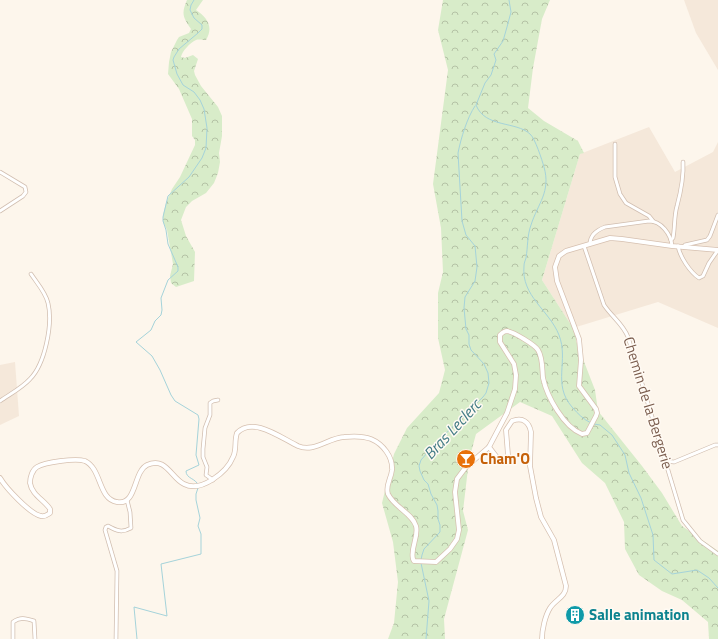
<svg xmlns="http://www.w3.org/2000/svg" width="718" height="639" font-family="'Titillium Web',sans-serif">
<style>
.residential{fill:#f5e8da}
.forest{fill:url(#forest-crowns)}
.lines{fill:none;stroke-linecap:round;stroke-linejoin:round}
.stream{stroke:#a5d3da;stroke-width:1}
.street-casing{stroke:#d1beb0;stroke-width:4.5}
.secondary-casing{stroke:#d6c0b0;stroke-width:5.5}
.street{stroke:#fff;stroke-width:3}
.secondary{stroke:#fff;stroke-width:4}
.labels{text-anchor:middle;stroke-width:3;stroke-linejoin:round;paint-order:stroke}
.street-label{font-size:15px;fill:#7a5c4d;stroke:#fffaf3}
.food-label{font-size:15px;font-weight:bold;fill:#c56008;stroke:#fffaf3;text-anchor:start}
.culture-label{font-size:15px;font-weight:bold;fill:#0d838f;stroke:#fffaf3;text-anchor:start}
.water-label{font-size:16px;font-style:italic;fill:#437c86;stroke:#fffaf3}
</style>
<defs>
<pattern id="forest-crowns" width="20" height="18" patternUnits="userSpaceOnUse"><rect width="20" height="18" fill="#d8ecc9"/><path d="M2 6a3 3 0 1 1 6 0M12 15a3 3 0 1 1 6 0" fill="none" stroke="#b4c2a5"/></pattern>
</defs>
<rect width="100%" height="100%" fill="#fdf6ec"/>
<g class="residential">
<polygon points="684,0 718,0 718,70 696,33"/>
<polygon points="649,127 675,172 713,152 718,142 718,328 658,302 573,328 542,280 580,154"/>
<polygon points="15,362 19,416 0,425 0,365"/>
</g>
<g class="forest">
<path d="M187 0H203L196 10C207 17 214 27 206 40 203 40 199 39 196 40 190 43 182 51 181 57L185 58 193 55 198 59 194 71 195 75 201 86 218 107 222 116V136L219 153 220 162 218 173 214 183 206 193 192 201 186 207 181 220 186 236 195 252 194 281 176 287 171 283 170 276 173 264 167 230 163 222V215L166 203 172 189 180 177 195 145V140L192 136V119L179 89 168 74 169 62 171 52 177 40 179 37 189 33 191 29C183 17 181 14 187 0Z"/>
<polygon points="443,0 550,0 542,19 533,68 528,108 544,121 578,141 584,153 580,154 542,280 573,328 576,327 576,341 595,390 598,411 642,466 662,493 682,526 718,551 718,639 709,639 708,622 682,600 662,591 639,575 625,549 624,522 605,483 582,463 552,416 520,402 476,434 469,460 463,511 468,530 444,619 445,639 388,639 394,623 398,582 393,542 382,503 394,454 407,428 439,393 445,370 438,338 438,293 443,272 441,228 433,184 448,70 438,30"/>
</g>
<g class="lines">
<g class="stream">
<path d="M194 0 191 5 190 10 194 18 202 25V29L198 33 179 49 174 57 173 60 177 74 183 85 194 92 200 100 204 109 207 128 206 148 202 158 189 177 168 196 163 217V221L166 230 168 244 178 267V271L168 280 161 298 162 310 161 315 155 321 151 330 136 342 152 356 160 370 171 395 175 401 198 415 199 419 196 455 199 465 186 471C186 479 196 478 198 485"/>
<path d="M509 0 511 12 507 27 503 41 494 54 496 60 491 75 485 83 476 105C485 128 516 121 530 134 535 138 542 160 544 167 551 192 538 203 531 225 527 236 528 246 526 258 525 261 524 263 524 266 521 296 549 310 559 335 569 361 552 384 572 407 578 414 583 419 591 423"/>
<polyline points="594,424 600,425 612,435 625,455 629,473 641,498 653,535 654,560 672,574 697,570 709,578 718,588"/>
<path d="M421 560 422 555 424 549 440 532V525L438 519V511L437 505 431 494 428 484 424 480 420 471 419 466 421 460 434 445 483 397 486 393 489 383 488 373 484 364 471 350 469 344V335L466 329 464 308 465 297 475 281 477 267 475 246 466 235 462 221 458 153C461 138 467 118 475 106"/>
<polyline points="421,563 429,601 426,639"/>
<polyline points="137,639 134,607 167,616 161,564 201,554 201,534 198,526 200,518 196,500 196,494 198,488"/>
</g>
<defs>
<g id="street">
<polyline points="615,144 615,177 620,194 626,203 649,216 653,221"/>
<polyline points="0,172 25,187 26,192 23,196 0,211"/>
<path d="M671 240 673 238C675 228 674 216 677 206 681 191 684 178 683 162"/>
<path d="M590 244C590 235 597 230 605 227L649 221C661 221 671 234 672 246"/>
<path d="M584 246 604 305C612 317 623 324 628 337L683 520 700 541 718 554"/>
<path d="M678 246C680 257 690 272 699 278L703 276 709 263 718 250"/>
<polyline points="684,247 685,245 707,240 710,236 718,215"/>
<path d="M0 401C10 394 22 388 30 379 45 364 53 324 48 303 46 293 37 283 31 274"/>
<polyline points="665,461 674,462 715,445 718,445"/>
<polyline points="213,480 206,475 207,467 203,457 203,449 205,428 210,415 210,403 213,401 218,400"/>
<path d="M13 639V622C20 617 25 618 34 621L35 639"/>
<path d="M116 639 117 571 105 530 106 527 108 526C117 531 122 533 131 528L130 512 127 500"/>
</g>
<g id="secondary">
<path d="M489 447 499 460 504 461 507 459 508 455 506 430 512 421C523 417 529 422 531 432L530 466 536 498 541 517 554 540 566 586C566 597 556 599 550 608 545 616 542 630 542 639"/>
<path d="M0 478C6 488 30 514 41 516 45 517 47 515 50 513V509C44 500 32 495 30 483 30 478 32 470 37 467 45 462 76 458 85 461 102 469 98 499 117 502 137 506 133 472 147 465 166 456 171 478 184 484 201 493 227 472 233 457 237 450 234 441 237 433 253 416 281 438 298 446 314 453 328 438 344 437 353 436 363 436 371 439 383 444 393 457 392 470 391 479 385 486 388 494 394 507 412 513 416 526 419 537 410 548 413 559L414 561 436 562 450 549 457 539 459 530 455 492 457 479 466 467 489 447 507 413 515 389 516 375 514 364 500 342V335C502 333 504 331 507 331 514 332 535 345 538 350 543 358 542 369 543 378 547 397 564 427 582 434L587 433 596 416 597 413 596 409 579 386 581 360 579 339 557 281 555 267 559 256 566 251 610 238 622 239 672 246 718 250"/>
</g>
</defs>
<use href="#street" class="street-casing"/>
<use href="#secondary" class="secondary-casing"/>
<use href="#street" class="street"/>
<use href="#secondary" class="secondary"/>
</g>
<defs>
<symbol id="bar-disc" viewBox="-11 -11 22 22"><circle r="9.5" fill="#e8710a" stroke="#fffaf3"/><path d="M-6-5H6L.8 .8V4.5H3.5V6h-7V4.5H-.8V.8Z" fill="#fff"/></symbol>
<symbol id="building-disc" viewBox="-11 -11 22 22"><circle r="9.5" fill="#0f9aa8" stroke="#fffaf3"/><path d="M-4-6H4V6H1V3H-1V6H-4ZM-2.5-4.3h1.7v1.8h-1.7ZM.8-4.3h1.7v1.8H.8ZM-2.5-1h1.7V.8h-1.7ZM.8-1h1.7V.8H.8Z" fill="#fff"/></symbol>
</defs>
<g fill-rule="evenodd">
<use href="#bar-disc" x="455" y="448" width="22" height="22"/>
<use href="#building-disc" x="564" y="604" width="22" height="22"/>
</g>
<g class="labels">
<g class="street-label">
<text transform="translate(648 403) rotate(73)" y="5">Chemin de la Bergerie</text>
</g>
<g class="food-label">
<text x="480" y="464">Cham'O</text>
</g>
<g class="culture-label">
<text x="589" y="620">Salle animation</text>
</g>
<g class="water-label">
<text transform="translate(452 429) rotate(-47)" y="6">Bras Leclerc</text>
</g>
</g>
</svg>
